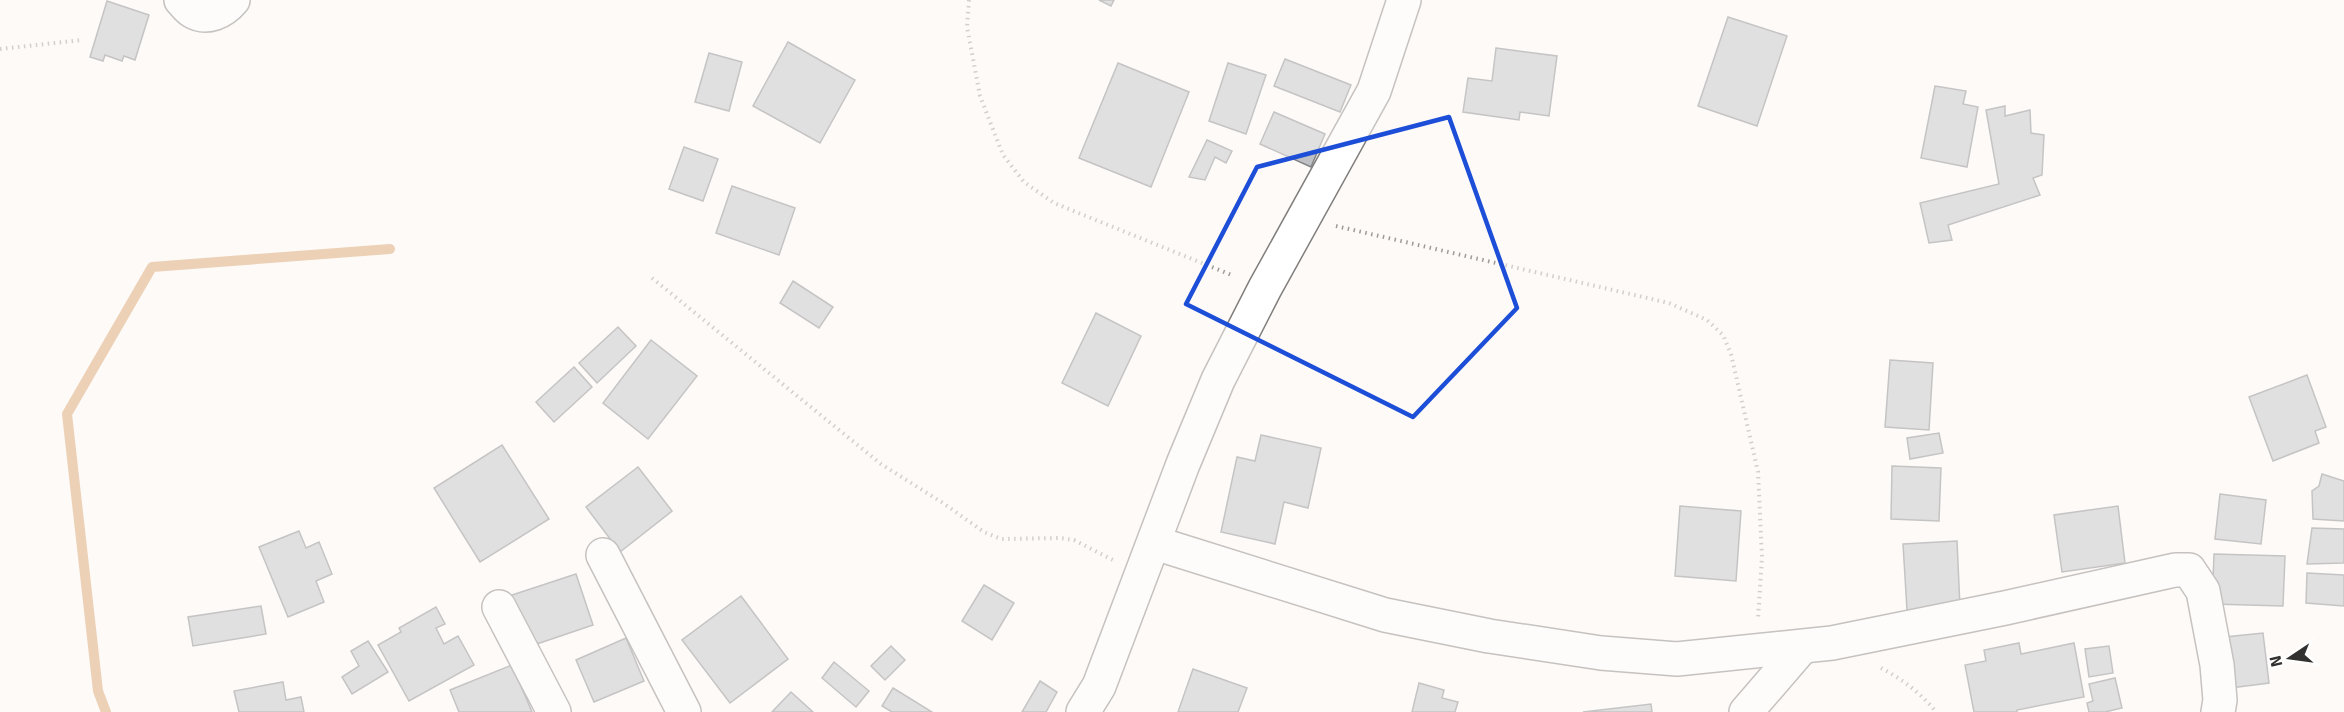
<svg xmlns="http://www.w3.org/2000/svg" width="2344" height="712" font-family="Signika,sans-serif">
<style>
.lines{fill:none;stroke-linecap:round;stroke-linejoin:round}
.stream{stroke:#d8a068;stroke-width:10}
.building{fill:#bfc1c4;stroke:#828386;stroke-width:1.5}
.street-casing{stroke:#817e7c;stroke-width:36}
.path{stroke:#9d9b99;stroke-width:4;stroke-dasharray:1.5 4.5;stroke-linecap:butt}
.street{stroke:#fff;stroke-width:33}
.marked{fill:none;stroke:#1d4ed8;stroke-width:4.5;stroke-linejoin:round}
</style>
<rect width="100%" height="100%" fill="#fefaf7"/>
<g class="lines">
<polyline class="stream" points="106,712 98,691 67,414 152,267 390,249"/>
</g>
<g class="building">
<polygon points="1099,0 1114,0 1111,6"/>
<polygon points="107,1 149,15 135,60 124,56 122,61 105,55 103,61 90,57"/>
<polygon points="1728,17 1787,36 1757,126 1698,106"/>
<polygon points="788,42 855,80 820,143 753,106"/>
<polygon points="1496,48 1557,56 1549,116 1520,112 1519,120 1463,112 1468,78 1492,81"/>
<polygon points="709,53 742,62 729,111 695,102"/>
<polygon points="1285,59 1351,85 1340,112 1274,86"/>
<polygon points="1118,63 1189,92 1151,187 1079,158"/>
<polygon points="1228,63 1266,75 1246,134 1209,121"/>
<polygon points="1935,86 1966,91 1963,104 1978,107 1967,167 1921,158"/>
<polygon points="2005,106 2005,116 2030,110 2031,133 2044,135 2042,175 2033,178 2040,195 1948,225 1952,240 1929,243 1920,203 1999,184 1986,110"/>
<polygon points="1274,112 1325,134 1311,167 1260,144"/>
<polygon points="1207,140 1232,151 1226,163 1215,157 1205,180 1189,177"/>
<polygon points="684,147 718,159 703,201 669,189"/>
<polygon points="732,186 795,208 779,255 716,233"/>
<polygon points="793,281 833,307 819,328 780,303"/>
<polygon points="1096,313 1141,336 1108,406 1062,383"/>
<polygon points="618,327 636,346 597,383 579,363"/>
<polygon points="651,340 697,376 648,439 603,403"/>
<polygon points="1890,360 1933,363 1929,430 1885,427"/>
<polygon points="574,367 592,387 554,422 536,402"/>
<polygon points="2307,375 2326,427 2315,431 2319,443 2273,461 2249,397"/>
<polygon points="1939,433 1943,453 1910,459 1907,438"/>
<polygon points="1261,435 1321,448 1308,508 1284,502 1275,544 1221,532 1237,457 1255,461"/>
<polygon points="502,445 549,519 480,562 434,488"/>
<polygon points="1892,466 1941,468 1939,521 1891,519"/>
<polygon points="638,467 672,511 620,552 586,507"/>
<polygon points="2322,474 2344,481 2344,521 2313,519 2312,491 2319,486"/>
<polygon points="2220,494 2266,500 2261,544 2215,539"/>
<polygon points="1680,506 1741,511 1736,581 1675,576"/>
<polygon points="2118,506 2125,563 2062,572 2054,515"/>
<polygon points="2312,528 2344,529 2344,563 2307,564"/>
<polygon points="299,531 306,548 319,542 332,574 316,581 324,602 288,617 259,547"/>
<polygon points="1957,541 1960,607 1907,610 1903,544"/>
<polygon points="2214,554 2285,556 2283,606 2212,604"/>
<polygon points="2307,573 2344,575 2344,606 2306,603"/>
<polygon points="576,574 593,625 525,648 509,596"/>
<polygon points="984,585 1014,603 992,640 962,621"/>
<polygon points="741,596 788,659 730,703 682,640"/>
<polygon points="261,606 266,634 193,646 188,617"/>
<polygon points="436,607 445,624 436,628 444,644 458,636 474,665 409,701 378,645 401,632 399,628"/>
<polygon points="2263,633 2269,683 2231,688 2225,637"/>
<polygon points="626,638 644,681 594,702 576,660"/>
<polygon points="368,641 388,672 352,694 342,677 359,666 351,651"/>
<polygon points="2019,643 2021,654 2074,643 2084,697 2017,710 2017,712 1974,712 1965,665 1986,661 1984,650"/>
<polygon points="891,646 905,660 885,680 871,666"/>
<polygon points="2109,646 2113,673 2089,677 2085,649"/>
<polygon points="834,662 869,691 856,707 822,678"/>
<polygon points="512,665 532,712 459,712 450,690"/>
<polygon points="1193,669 1247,688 1238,712 1178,712"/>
<polygon points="2115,678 2122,708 2105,712 2089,712 2087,703 2093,701 2089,684"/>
<polygon points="1040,681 1057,692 1046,712 1022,712"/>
<polygon points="283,682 286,700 301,697 304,712 239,712 234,691"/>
<polygon points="1419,683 1444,690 1442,698 1458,702 1455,712 1412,712"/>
<polygon points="893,688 932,712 892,712 882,706"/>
<polygon points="791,692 813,712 772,712"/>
<polygon points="1651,704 1652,712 1583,712"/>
</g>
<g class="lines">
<defs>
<g id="street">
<path d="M181 0C184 3 188 9 192 11 207 20 223 12 233 0"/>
<polyline points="1155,543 1385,615 1489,636 1601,653 1677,659 1832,643 2005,608 2175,570 2189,570 2203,591 2217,665 2220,700 2218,712"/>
<polyline points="603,555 684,712"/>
<polyline points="499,607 554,712"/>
<polyline points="1083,712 1099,686 1183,464 1218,380 1265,288 1374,91 1404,0"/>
<polyline points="1746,712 1802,647"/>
</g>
</defs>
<use href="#street" class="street-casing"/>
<g class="path">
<polyline points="969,0 967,27 980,96 1003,155 1024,182 1054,203 1234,276"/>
<polyline points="0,49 82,40"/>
<polyline points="1336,226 1669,303 1707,320 1723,335 1731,354 1758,472 1762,557 1758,619"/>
<polyline points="652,278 881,464 943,503 984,532 1001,539 1060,538 1074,540 1113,560"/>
<path d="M1881 668C1902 679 1921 693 1936 712"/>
</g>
<use href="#street" class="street"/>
</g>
<path d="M0 0H2344V712H0ZM1449 117 1517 308 1413 417 1186 304 1257 167Z" fill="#fefaf7" fill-opacity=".55" fill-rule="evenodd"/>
<path class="marked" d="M1449 117 1517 308 1413 417 1186 304 1257 167Z"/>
<g transform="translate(2290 658) rotate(257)" stroke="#ffffff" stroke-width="4.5" paint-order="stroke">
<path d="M0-4.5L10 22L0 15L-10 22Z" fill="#323130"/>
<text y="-9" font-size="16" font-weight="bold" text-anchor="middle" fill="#323130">N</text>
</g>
</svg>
